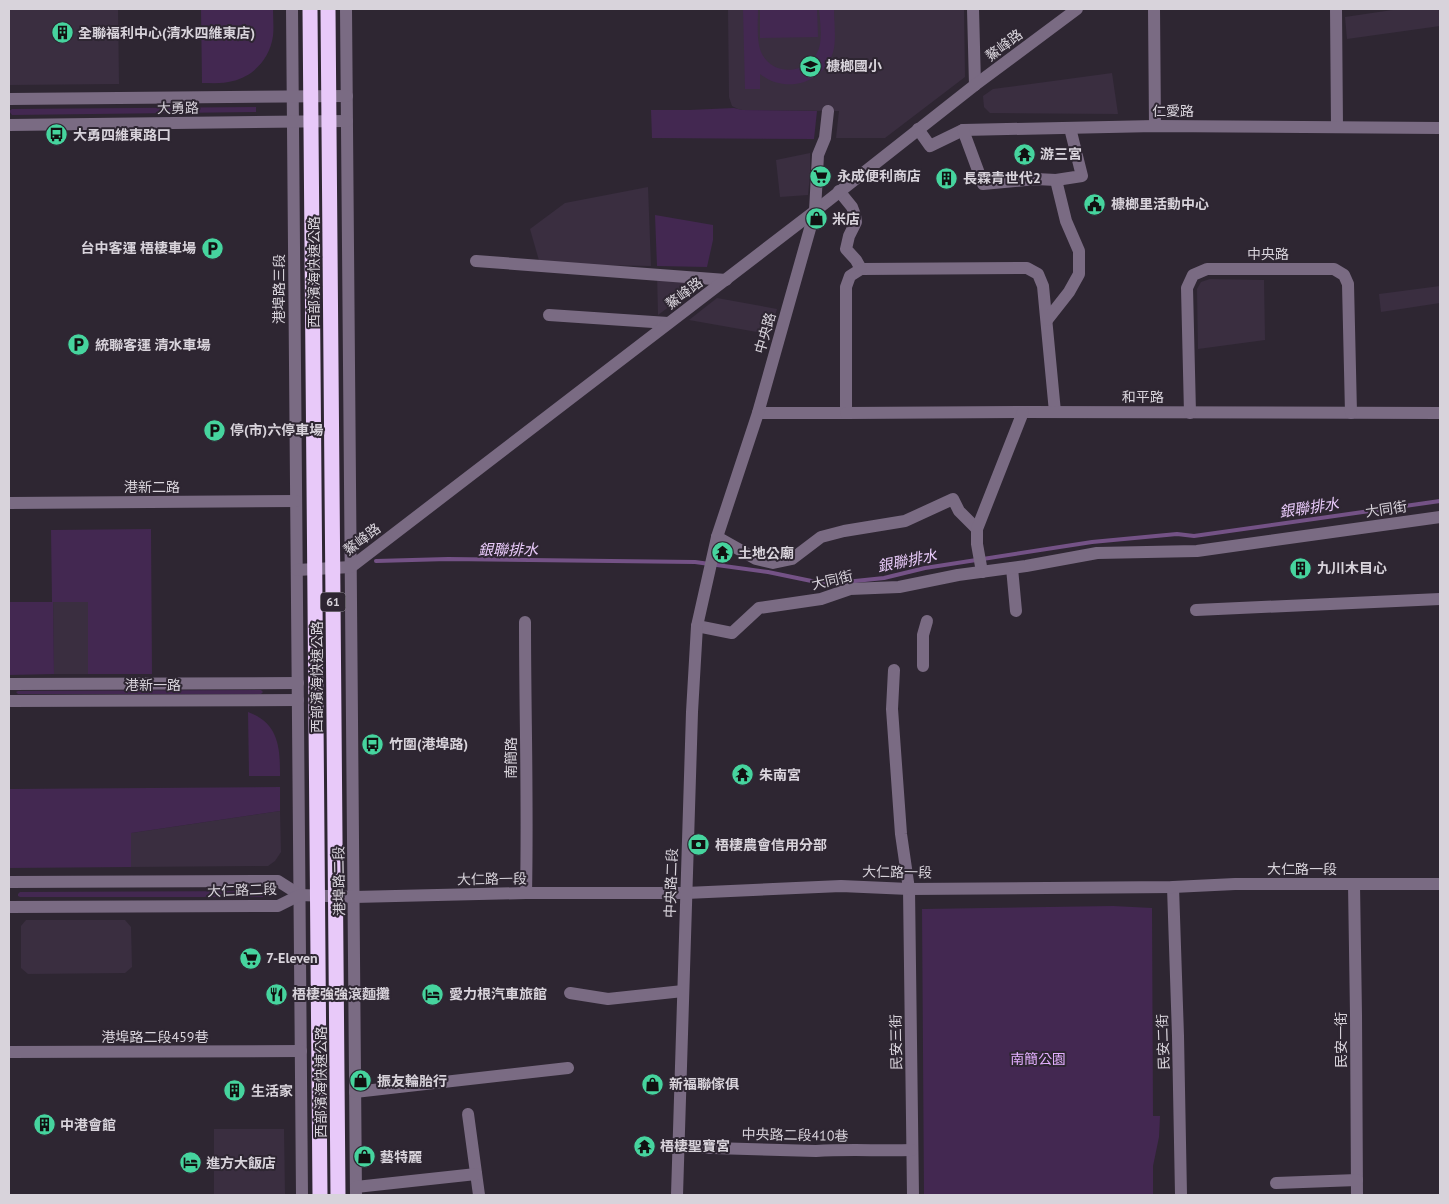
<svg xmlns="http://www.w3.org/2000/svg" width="1449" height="1204" font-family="'PT Sans','Noto Sans TC',sans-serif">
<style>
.built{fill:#3a2e40}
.green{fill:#432851}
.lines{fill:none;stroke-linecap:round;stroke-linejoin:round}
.stream{stroke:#745286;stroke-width:4}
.minor{stroke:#7a6b83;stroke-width:12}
.highway-bridge{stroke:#e8c9f9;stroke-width:15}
.labels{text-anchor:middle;stroke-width:4;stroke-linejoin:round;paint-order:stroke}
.shield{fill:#2e2632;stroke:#a59fa8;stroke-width:1}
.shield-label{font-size:12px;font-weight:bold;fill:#d8d3db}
.poi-label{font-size:14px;font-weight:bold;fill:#d8d3db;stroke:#2e2632;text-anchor:start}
.street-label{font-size:14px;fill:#d8d3db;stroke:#2e2632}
.park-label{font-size:14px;fill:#e3affe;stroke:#2e2632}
.water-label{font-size:15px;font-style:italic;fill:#e9cafa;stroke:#2e2632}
</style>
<rect width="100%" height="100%" fill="#2e2632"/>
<g class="built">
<polygon points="9,9 118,9 119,84 9,85"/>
<polygon points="728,9 964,9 965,77 885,138 836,138 839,111 742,110 738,109 732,106 729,97"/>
<polygon points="1399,9 1440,9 1440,26 1347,39 1345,17"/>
<polygon points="1112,73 1118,114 990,113 984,107 983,96 993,89"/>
<polygon points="810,153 810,176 808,195 780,197 776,160"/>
<polygon points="648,187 651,266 540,264 530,229 565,203"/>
<polygon points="657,272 713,274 658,315"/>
<polygon points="1210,279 1264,280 1265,340 1198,349 1197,289 1201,282"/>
<polygon points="1440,286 1440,303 1381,312 1379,294"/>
<polygon points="717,298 777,309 769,334 689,320"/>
<polygon points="53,602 88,602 88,674 54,674"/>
<polygon points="280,811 281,852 275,861 268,866 131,867 131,833"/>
<polygon points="26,920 125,920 131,927 132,967 125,973 28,974 21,968 21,926"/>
<polygon points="214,1129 284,1129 285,1195 214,1195"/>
</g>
<g class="green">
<path d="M201 9H273C273 18 274 27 273 36 270 58 254 76 233 81 223 84 212 83 202 83Z"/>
<path d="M743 9H758C758 23 756 42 762 54 774 77 808 74 818 51 823 39 820 22 819 9H834C834 21 836 36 834 48 827 83 786 95 760 74V89H745Z"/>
<polygon points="760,9 817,9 818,37 760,38"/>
<polygon points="256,107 256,112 12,115 9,111 12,109"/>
<polygon points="734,108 742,110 817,111 814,139 652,138 651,110 689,110"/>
<polygon points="655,215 713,225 713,240 707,267 657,266"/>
<polygon points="151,529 152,674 88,674 88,602 53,602 54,674 9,675 9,602 52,602 51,530"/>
<polygon points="261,690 263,692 261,694 18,694 16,692 18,691"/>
<path d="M248 712C279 723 280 748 280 776H249Z"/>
<polygon points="280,787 280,811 131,833 131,867 10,868 9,789"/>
<polygon points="263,891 263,897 20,897 18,896 18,894 20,892"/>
<polygon points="1113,906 1152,908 1153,1116 1160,1116 1159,1137 1153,1166 1153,1195 924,1195 922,909"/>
</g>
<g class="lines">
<polyline class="stream" points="376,561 448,559 695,562 768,572 826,584 884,578 925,568 1092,542 1177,534 1194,536 1440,501"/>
<g class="minor">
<polyline points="292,9 302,1195"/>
<polyline points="346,9 356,1195"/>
<polyline points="973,9 975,85"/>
<polyline points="1154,9 1155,126"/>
<polyline points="1336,9 1337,127"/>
<polyline points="9,99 347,96"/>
<polyline points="9,125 347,121"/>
<polyline points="918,129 930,146 963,130 1155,126 1440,128"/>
<polyline points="963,130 983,184 1036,179 1056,180"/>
<polyline points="839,191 852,207 855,215 856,222 849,236 846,249 856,260 861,269"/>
<polyline points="476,261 726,280"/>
<polyline points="861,269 1027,268 1038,274 1043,286 1055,412"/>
<polyline points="549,315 668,323"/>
<polyline points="1047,320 1069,292 1079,274 1079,251 1066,221 1056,180 1082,176 1070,128"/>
<polyline points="758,413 846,413 846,287 850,276 861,269"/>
<polyline points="846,413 1023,412 1440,413"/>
<polyline points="1190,413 1187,288 1193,275 1207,269 1334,269 1344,275 1348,284 1351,413"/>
<polyline points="9,503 296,501"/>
<polyline points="717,537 756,559 773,563 792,559 821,537 844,531 905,521 953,499 959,511 977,529"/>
<polyline points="1012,568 1016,611"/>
<polyline points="297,570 351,567 815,211 975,85 1077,9"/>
<polyline points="982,572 977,544 977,529 1023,412"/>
<polyline points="1196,610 1440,599"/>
<path d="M525 622C525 713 528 803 526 893"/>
<polyline points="697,626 732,633 759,608 821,599 850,589 899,587 958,575 1026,566 1097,553 1197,551 1440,517"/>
<polyline points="923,666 923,635 927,621"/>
<polyline points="894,670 892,709 901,834 909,889 913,1195"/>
<polyline points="9,684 298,683"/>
<polyline points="9,701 298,700"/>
<polyline points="9,882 278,881 300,895"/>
<polyline points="1354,884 1356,1015 1357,1195"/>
<polyline points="1173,887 1178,1036 1181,1195"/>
<polyline points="9,907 278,906 300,895 354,897 526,893 686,893 841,886 909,889 1173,887 1235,884 1440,884"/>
<polyline points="570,993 608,999 683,991"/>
<polyline points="9,1052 301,1051"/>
<polyline points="355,1092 568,1068"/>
<polyline points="468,1114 479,1195"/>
<path d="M679 1147 816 1151C848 1149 880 1151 912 1150"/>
<polyline points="1276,1183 1357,1180"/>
<polyline points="356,1187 476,1174"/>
<polyline points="677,1195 692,712 697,626 717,537 758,413 815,211 818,155 825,138 828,111"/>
</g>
<g class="highway-bridge">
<polyline points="310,9 320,1195"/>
<polyline points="328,9 338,1195"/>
</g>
</g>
<defs>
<symbol id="building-disc" viewBox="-11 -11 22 22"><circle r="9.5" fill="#46d49e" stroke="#2e2632"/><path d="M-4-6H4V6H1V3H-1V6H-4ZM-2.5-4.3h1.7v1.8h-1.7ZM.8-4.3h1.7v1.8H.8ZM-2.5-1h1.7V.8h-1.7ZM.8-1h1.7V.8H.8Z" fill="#111"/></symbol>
<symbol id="school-disc" viewBox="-11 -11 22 22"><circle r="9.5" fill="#46d49e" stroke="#2e2632"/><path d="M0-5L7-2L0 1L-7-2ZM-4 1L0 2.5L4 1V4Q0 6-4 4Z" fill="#111"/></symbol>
<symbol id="bus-disc" viewBox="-11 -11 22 22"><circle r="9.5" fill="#46d49e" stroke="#2e2632"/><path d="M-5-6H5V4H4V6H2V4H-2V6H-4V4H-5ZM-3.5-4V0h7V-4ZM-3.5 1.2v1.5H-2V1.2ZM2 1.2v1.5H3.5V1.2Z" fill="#111"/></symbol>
<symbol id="temple-disc" viewBox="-11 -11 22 22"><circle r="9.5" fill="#46d49e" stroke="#2e2632"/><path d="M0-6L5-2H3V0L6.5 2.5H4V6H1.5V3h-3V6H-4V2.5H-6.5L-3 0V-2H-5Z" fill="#111"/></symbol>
<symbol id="supermarket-disc" viewBox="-11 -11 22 22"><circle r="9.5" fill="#46d49e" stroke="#2e2632"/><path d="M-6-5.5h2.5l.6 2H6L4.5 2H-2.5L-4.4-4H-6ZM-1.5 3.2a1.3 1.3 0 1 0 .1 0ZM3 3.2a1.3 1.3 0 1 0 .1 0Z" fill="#111"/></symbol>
<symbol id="civic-disc" viewBox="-11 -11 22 22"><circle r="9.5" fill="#46d49e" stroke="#2e2632"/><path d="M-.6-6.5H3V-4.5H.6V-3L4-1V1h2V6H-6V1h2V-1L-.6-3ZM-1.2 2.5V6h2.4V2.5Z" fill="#111"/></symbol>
<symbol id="shop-disc" viewBox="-11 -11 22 22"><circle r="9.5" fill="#46d49e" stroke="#2e2632"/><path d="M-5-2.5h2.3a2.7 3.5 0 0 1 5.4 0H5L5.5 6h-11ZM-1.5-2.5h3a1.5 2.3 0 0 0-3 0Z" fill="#111"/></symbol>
<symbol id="parking-disc" viewBox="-11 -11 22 22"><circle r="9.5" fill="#46d49e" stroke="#2e2632"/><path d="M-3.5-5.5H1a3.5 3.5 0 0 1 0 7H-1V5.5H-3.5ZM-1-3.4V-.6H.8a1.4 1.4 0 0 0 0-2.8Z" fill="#111"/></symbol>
<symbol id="bank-disc" viewBox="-11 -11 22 22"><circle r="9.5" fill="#46d49e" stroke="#2e2632"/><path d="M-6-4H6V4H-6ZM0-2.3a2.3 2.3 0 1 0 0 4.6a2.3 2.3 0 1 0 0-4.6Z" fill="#111"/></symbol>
<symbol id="restaurant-disc" viewBox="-11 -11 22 22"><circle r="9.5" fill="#46d49e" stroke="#2e2632"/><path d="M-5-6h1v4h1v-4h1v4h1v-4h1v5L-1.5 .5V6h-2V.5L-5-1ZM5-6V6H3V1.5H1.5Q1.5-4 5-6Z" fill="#111"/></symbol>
<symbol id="hotel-disc" viewBox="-11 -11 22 22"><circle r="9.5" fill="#46d49e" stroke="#2e2632"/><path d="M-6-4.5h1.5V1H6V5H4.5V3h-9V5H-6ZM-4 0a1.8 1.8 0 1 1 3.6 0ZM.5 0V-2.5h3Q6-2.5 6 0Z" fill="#111"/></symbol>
</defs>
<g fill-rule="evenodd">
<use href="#building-disc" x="50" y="20" width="25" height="25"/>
<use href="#school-disc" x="798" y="54" width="25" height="25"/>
<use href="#bus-disc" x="44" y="122" width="25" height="25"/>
<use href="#temple-disc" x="1012" y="142" width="25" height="25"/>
<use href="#supermarket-disc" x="808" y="164" width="25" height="25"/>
<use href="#building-disc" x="934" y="166" width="25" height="25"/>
<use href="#civic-disc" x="1082" y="192" width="25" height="25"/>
<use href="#shop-disc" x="804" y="206" width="25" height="25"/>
<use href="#parking-disc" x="200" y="236" width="25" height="25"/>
<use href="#parking-disc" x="66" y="332" width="25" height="25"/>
<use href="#parking-disc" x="202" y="418" width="25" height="25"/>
<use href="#temple-disc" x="710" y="540" width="25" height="25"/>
<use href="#building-disc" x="1288" y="556" width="25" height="25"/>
<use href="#bus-disc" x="360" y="732" width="25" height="25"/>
<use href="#temple-disc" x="730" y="762" width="25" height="25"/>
<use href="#bank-disc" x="686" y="832" width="25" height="25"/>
<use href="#supermarket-disc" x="238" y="946" width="25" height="25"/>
<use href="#restaurant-disc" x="264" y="982" width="25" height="25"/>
<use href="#hotel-disc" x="420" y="982" width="25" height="25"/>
<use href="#shop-disc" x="348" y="1068" width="25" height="25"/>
<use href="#shop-disc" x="640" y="1072" width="25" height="25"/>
<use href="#building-disc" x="222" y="1078" width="25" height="25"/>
<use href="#building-disc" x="32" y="1112" width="25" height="25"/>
<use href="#temple-disc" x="632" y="1134" width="25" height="25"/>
<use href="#shop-disc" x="352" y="1144" width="25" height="25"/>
<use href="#hotel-disc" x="178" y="1150" width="25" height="25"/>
</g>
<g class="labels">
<rect class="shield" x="320.5" y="592.5" width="25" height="19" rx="4"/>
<g class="shield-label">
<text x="333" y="606">61</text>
</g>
<g class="poi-label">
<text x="78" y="38">全聯福利中心(清水四維東店)</text>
<text x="826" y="71">槺榔國小</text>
<text x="73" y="140">大勇四維東路口</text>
<text x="1040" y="159">游三宮</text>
<text x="837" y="181">永成便利商店</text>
<text x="963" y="183">長霖青世代2</text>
<text x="1111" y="209">槺榔里活動中心</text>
<text x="832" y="224">米店</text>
<text x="196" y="253" text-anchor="end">台中客運 梧棲車場</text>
<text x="95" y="350">統聯客運 清水車場</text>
<text x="230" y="435">停(市)六停車場</text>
<text x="738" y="558">土地公廟</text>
<text x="1317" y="573">九川木目心</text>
<text x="389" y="749">竹圍(港埠路)</text>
<text x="759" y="780">朱南宮</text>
<text x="715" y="850">梧棲農會信用分部</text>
<text x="266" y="963">7-Eleven</text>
<text x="292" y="999">梧棲強強滾麵攤</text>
<text x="449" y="999">愛力根汽車旅館</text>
<text x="377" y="1086">振友輪胎行</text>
<text x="669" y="1089">新福聯傢俱</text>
<text x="251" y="1096">生活家</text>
<text x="60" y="1130">中港會館</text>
<text x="660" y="1151">梧棲聖寶宮</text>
<text x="380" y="1162">藝特麗</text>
<text x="206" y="1168">進方大飯店</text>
</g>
<g class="street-label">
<text transform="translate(1004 45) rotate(-37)" y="5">鰲峰路</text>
<text transform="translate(178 108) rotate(-1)" y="5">大勇路</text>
<text x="1173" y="116">仁愛路</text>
<text x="1268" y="259">中央路</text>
<text transform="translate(314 272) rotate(-90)" y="5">西部濱海快速公路</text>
<text transform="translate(279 289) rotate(-90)" y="5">港埠路三段</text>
<text transform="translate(684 293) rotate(-37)" y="5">鰲峰路</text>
<text transform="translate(765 333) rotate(-74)" y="5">中央路</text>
<text x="1143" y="402">和平路</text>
<text x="152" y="492">港新二路</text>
<text transform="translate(1386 509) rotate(-8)" y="5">大同街</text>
<text transform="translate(362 539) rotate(-37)" y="5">鰲峰路</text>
<text transform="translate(832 580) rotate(-13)" y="5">大同街</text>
<text transform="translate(317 677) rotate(-90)" y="5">西部濱海快速公路</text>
<text x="153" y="690">港新一路</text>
<text transform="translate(511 758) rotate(-90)" y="5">南簡路</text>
<text x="1302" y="874">大仁路一段</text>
<text transform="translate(897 872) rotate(1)" y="5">大仁路一段</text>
<text transform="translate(492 879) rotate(-1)" y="5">大仁路一段</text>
<text transform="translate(339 881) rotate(-91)" y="5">港埠路二段</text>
<text transform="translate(671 883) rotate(-88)" y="5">中央路二段</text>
<text transform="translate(242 890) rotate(-2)" y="5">大仁路二段</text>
<text x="155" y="1042">港埠路二段459巷</text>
<text transform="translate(1341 1040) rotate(-90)" y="5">民安一街</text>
<text transform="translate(896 1042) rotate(-91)" y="5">民安三街</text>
<text transform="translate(1163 1042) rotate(-92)" y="5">民安二街</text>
<text transform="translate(321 1082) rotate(-90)" y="5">西部濱海快速公路</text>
<text transform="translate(795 1135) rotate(1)" y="5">中央路二段410巷</text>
</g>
<g class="park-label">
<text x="1038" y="1064">南簡公園</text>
</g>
<g class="water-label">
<text transform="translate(1309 508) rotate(-8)" y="5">銀聯排水</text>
<text x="508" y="555">銀聯排水</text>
<text transform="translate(907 561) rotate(-11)" y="5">銀聯排水</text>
</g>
</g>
<rect width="1449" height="1204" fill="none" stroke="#d8d3db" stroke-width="20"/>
</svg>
